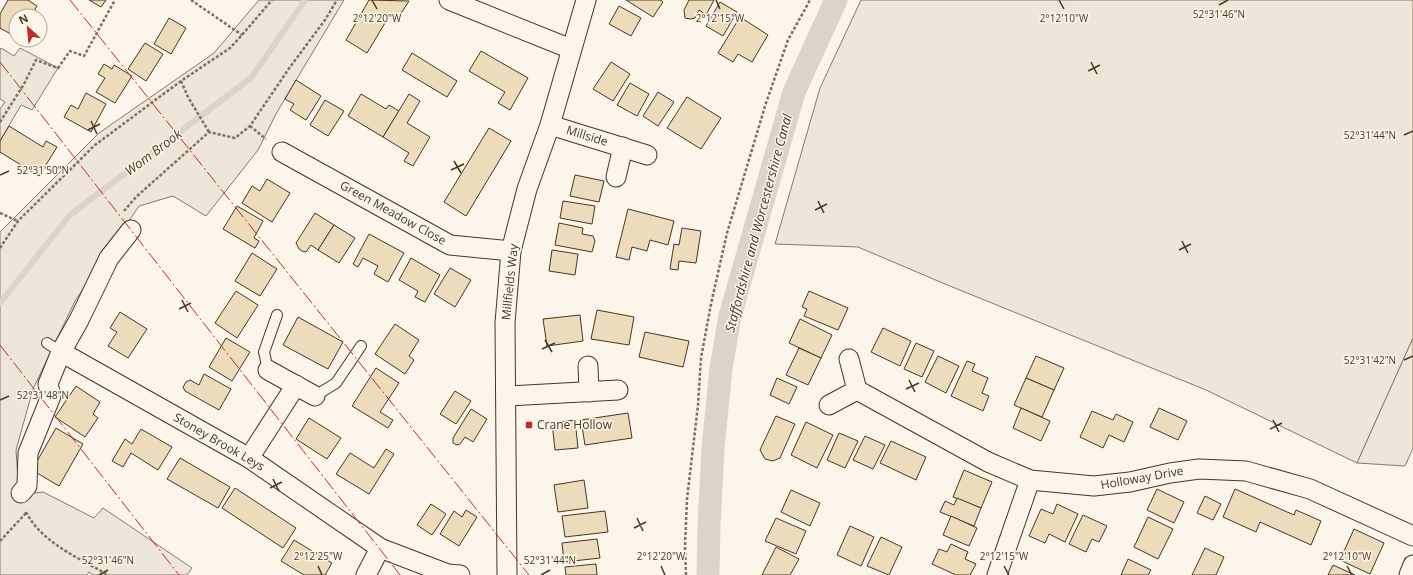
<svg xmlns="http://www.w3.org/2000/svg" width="1413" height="575" font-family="'Open Sans',sans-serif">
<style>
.green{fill:#ede6d9;stroke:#887966}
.parking{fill:#ede7d9;stroke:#887966}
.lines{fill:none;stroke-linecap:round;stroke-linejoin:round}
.stream{stroke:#dcd4c6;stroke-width:6}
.canal{stroke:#dcd4c6;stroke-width:23}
.building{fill:#ecdcbc;stroke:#4a3520}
.service-casing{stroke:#4a3520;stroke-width:12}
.minor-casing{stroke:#4a3520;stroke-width:21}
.path{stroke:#7f6f5c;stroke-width:2.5;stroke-dasharray:3 2;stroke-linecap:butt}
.service{stroke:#fbf6e9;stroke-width:10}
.minor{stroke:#fbf6e9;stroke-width:19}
.power{stroke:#c62828;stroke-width:1;stroke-dasharray:14 3 2 3;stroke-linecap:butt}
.ticks{fill:none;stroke:#4a3520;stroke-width:1.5}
.poi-dot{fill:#c62828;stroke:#fbf6e9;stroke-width:1.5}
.labels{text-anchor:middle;stroke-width:3;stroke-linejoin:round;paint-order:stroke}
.street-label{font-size:12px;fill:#4a3520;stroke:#fbf6e9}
.poi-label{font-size:12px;fill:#4a3520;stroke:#fbf6e9;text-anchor:start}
.water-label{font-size:13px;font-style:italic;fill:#4a3520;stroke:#fbf6e9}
.ticks-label{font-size:10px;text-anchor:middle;fill:#4a3520;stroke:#fbf6e9;stroke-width:3;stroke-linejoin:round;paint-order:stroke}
</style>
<rect width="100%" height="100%" fill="#fbf6e9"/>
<g class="green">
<polygon points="259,0 344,0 277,112 258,150 206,216 173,196 139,206 75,301 33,389 16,450 19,495 43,492 94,518 103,508 192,568 187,575 93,575 89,572 87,575 0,575 0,232 99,133 214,53"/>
<polygon points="861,0 1413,0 1413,338 1357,463 1206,390 945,284 858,247 775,244 820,88"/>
</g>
<g class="parking">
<polygon points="1,48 14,56 20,48 58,68 32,110 21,105 0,141 0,109 5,102 0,99 0,50"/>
<polygon points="1413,338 1413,448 1405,466 1357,463"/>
</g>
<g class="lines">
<polyline class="stream" points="0,303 70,215 251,78 305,0"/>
<polyline class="canal" points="708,575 709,527 713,448 721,368 730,316 794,92 836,0"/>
</g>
<g class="building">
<polygon points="8,0 28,0 37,6 31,16 16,16 16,37 0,28 0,14"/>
<polygon points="89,0 106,0 101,7"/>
<polygon points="369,0 409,1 398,18 391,13 367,53 346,40"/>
<polygon points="626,0 660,0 663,2 653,17"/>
<polygon points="689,0 714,0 706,15 699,10 695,18 690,19 685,18 684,10"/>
<polygon points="720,2 737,12 723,36 706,26"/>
<polygon points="619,6 641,18 631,36 609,24"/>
<polygon points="740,17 768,35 752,62 738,54 733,62 718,53"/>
<polygon points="169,18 186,28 171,54 154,44"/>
<polygon points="145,43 163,54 146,81 128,69"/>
<polygon points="481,51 528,78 510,110 498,103 505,92 469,71"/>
<polygon points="412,53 457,81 447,97 402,70"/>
<polygon points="611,62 630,74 613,101 593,89"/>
<polygon points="104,64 112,69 114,65 132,76 115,103 96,92 105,78 98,74"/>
<polygon points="296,80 321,96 306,120 290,110 294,104 285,99"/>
<polygon points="630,83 649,94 637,116 617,105"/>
<polygon points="658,92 674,102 658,126 643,116"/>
<polygon points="86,93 106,104 91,132 64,117 71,105 78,109"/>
<polygon points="361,94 386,109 389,105 399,111 383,137 348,116"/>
<polygon points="409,94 420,101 407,123 430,137 413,166 404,161 409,153 383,137"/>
<polygon points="687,97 721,118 701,149 667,128"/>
<polygon points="325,100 344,111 328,136 310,125"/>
<polygon points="9,126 43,147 46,141 57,147 39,176 0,152 0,141"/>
<polygon points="489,128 511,141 466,216 444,202"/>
<polygon points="575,175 604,181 599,202 570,196"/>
<polygon points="267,179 290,193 272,222 242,203 252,186 260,191"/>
<polygon points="563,201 595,206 592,224 560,218"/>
<polygon points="237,206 263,221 254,238 259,241 255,248 223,229"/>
<polygon points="628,209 674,221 668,245 650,240 647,251 632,247 629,260 616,257"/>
<polygon points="315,213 334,225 318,250 311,245 306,252 302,251 299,249 296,243"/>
<polygon points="559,223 583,228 582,234 593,236 595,241 592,252 555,245"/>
<polygon points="334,225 355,238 339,263 318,250"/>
<polygon points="682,228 701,231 696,263 679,261 678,270 670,269 674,244 679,245"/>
<polygon points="369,234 404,253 388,282 374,274 378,266 363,258 358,267 353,264"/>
<polygon points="552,250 578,254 575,275 549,271"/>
<polygon points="252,253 277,269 260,296 235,281"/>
<polygon points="411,258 440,275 425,302 415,297 418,291 399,280"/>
<polygon points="450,268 471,280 455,307 434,294"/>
<polygon points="236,291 258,305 237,338 215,323"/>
<polygon points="809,291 848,308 838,330 804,316 807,309 802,307"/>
<polygon points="597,310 634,317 629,345 591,339"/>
<polygon points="120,312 147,329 128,358 108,346 117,332 110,328"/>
<polygon points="580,315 583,341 547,346 543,319"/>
<polygon points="298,317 343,342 328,369 283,345"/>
<polygon points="800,319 832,335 821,358 789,343"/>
<polygon points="395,324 419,340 409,356 414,360 405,374 375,354"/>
<polygon points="883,328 911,341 900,366 871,352"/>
<polygon points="645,332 689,341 683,367 639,357"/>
<polygon points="226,338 250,352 232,381 209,367"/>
<polygon points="916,343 934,351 922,377 904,369"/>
<polygon points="799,348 821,358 808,385 786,375"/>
<polygon points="938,356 959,366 946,393 925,382"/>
<polygon points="1036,356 1064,368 1054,390 1026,378"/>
<polygon points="967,361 975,364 972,371 988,378 982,393 989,396 983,411 951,396"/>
<polygon points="376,368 399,383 380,412 393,420 388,428 352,406"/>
<polygon points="204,374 231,389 219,410 185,391 183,387 186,382 190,380 199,385"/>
<polygon points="777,378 797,387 789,404 770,395"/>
<polygon points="1026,378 1054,390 1042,417 1014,405"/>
<polygon points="76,386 100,402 93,414 98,418 85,437 55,417"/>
<polygon points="455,391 471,401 456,424 440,414"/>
<polygon points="1021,408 1050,421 1041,441 1013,428"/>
<polygon points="1159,408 1187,421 1178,440 1150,427"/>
<polygon points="471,409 487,419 473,442 465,437 460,444 457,445 453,443 453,438"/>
<polygon points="1092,411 1113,420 1116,414 1133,422 1124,442 1109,435 1103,448 1080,437"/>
<polygon points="628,413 632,438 585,445 581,420"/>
<polygon points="776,416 795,424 780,458 773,461 765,459 760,450"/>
<polygon points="309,418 341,438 327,459 296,439"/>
<polygon points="575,420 578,448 555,450 552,423"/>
<polygon points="806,422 833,435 817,468 791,455"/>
<polygon points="56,428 83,444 59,486 32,470"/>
<polygon points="141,429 172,447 158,470 131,453 123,467 112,461 125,439 132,444"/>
<polygon points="839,433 858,441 845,468 827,460"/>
<polygon points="865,436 885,445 873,469 853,460"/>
<polygon points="891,441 926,457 916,480 880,463"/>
<polygon points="386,449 394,454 369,494 336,474 350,453 374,468"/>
<polygon points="180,458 230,487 218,508 167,479"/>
<polygon points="964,470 992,482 981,508 953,497"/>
<polygon points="584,480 588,508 558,512 554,485"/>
<polygon points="235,488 296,528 283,548 222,508"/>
<polygon points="1157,489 1184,502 1174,523 1147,510"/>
<polygon points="1235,489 1294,515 1296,510 1321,521 1311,545 1260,522 1256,532 1223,517"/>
<polygon points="791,490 820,503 810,526 781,512"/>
<polygon points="1205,496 1221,504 1213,520 1197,513"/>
<polygon points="957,498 981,508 974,526 940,512 945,501 954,505"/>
<polygon points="431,504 446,514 432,535 417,525"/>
<polygon points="1057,504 1078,514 1065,542 1049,534 1045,543 1029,536 1041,509 1053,514"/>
<polygon points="466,510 477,517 459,546 440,534 454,511 462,517"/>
<polygon points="605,511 608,532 565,537 562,516"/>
<polygon points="1083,515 1107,526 1099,542 1092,539 1086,552 1069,544"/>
<polygon points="951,516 977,528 969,546 943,535"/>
<polygon points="1148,517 1173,529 1158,559 1134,547"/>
<polygon points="776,518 806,531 796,554 765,541"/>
<polygon points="850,526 874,537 861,566 837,555"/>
<polygon points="1354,529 1384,543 1370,574 1340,560"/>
<polygon points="881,537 902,547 889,575 867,566"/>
<polygon points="597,539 600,558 564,562 562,543"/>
<polygon points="294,540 332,563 325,575 304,575 281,561"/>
<polygon points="951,544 968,552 965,559 976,564 970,575 956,575 932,564 939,549 947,552"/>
<polygon points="776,547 799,559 790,575 762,575"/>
<polygon points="1205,548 1224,557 1216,575 1192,575"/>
<polygon points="1128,559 1151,570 1148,575 1121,575"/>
<polygon points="596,564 597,575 566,575 565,567"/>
<polygon points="1333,565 1355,575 1328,575"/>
</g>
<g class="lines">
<defs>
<g id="service">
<polyline points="47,343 61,352"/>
<polyline points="268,370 264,352 277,315"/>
<polyline points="315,396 336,383 361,346"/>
</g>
<g id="minor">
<polyline points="449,0 571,49"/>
<polyline points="550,125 647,155"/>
<polyline points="282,152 450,245 511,251"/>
<polyline points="616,177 623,147"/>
<polyline points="61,352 249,458 380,548 448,574 460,575"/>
<polyline points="588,366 589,392"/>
<polyline points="268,370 315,396"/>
<polyline points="857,390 988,462 1030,480 1094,486 1130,482 1170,473 1199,469 1246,471 1310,489 1413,536"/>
<polyline points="506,396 618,390"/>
<polyline points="829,405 857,390 849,359"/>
<polyline points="249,458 296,385"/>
<polyline points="21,493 27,486 28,453 51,396 48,384 61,352 79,320 109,258 131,230"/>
<polyline points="366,575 380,548"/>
<polyline points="507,575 505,323 511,251 527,189 550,125 586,0"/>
<polyline points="997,575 1030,480"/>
<polyline points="1409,575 1413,565"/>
</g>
</defs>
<use href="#service" class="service-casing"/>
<use href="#minor" class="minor-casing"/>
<g class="path">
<polyline points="191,0 242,35"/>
<polyline points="181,81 188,97 209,132"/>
<polyline points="0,122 24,84 36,60 58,68 70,51 84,56 115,0"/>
<polyline points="250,126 266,139"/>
<polyline points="124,211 136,197 209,132 235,138 250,126 290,67 325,20 337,0"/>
<polyline points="0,213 18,221"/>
<polyline points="0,248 18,221 95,145 181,81 230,48 242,35 272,0"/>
<path d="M26 512C42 543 79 558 108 575"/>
<polyline points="0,541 26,513"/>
<polyline points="686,575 685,546 687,499 698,405 701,358 711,304 727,233 766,103 788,40 810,0"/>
</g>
<use href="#service" class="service"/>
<use href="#minor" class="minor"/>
<g class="power">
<polyline points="70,0 529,575"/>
<polyline points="0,62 400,575"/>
<polyline points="0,345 179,575"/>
</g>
</g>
<path class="ticks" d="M372 0 377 9M716 0 720 9M1059 0 1064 9M1219 5 1228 0M1091 62 1097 74M1088 71 1100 65M91 121 97 134M88 130 100 124M1404 135 1413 131M454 161 461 173M451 170 464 164M0 175 9 171M818 201 824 213M815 210 827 204M1182 241 1188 253M1179 250 1191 244M182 300 188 312M179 309 191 303M545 340 552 352M542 349 555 343M1404 360 1413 356M909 380 915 392M906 389 919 383M0 400 9 396M1273 420 1279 432M1270 429 1282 423M273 479 279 491M270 488 282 482M637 518 643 531M634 528 646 522M318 566 322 575M661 566 665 575M1004 566 1009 575M1347 566 1352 575M99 575 108 570M541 575 550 570"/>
<rect class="poi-dot" x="525" y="421" width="8" height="8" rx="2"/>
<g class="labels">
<g class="street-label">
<text transform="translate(587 136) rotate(17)" y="4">Millside</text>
<text transform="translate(393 213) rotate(29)" y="4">Green Meadow Close</text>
<text transform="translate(510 282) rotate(-84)" y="4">Millfields Way</text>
<text transform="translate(219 442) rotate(30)" y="4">Stoney Brook Leys</text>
<text transform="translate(1142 478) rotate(-10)" y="4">Holloway Drive</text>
</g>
<g class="poi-label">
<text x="537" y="429">Crane Hollow</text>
</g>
<g class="water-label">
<text transform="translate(153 152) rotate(-37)" y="5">Wom Brook</text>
<text transform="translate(758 223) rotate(-75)" y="5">Staffordshire and Worcestershire Canal</text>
</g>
</g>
<g class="ticks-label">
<text x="1219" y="18">52°31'46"N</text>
<text x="377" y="22">2°12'20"W</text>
<text x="720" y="22">2°12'15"W</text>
<text x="1064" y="22">2°12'10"W</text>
<text x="1370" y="139">52°31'44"N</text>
<text x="43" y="174">52°31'50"N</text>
<text x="1370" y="364">52°31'42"N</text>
<text x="43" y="399">52°31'48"N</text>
<text x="318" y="560">2°12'25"W</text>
<text x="661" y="560">2°12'20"W</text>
<text x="1004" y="560">2°12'15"W</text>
<text x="1347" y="560">2°12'10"W</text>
<text x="108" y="564">52°31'46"N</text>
<text x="550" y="564">52°31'44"N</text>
</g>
<g transform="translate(28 28) rotate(333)"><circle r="19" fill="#fbf6e9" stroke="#b4a999"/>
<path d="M0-3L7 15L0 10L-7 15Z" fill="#c62828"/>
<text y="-6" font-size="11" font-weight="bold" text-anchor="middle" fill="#4a3520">N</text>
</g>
</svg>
